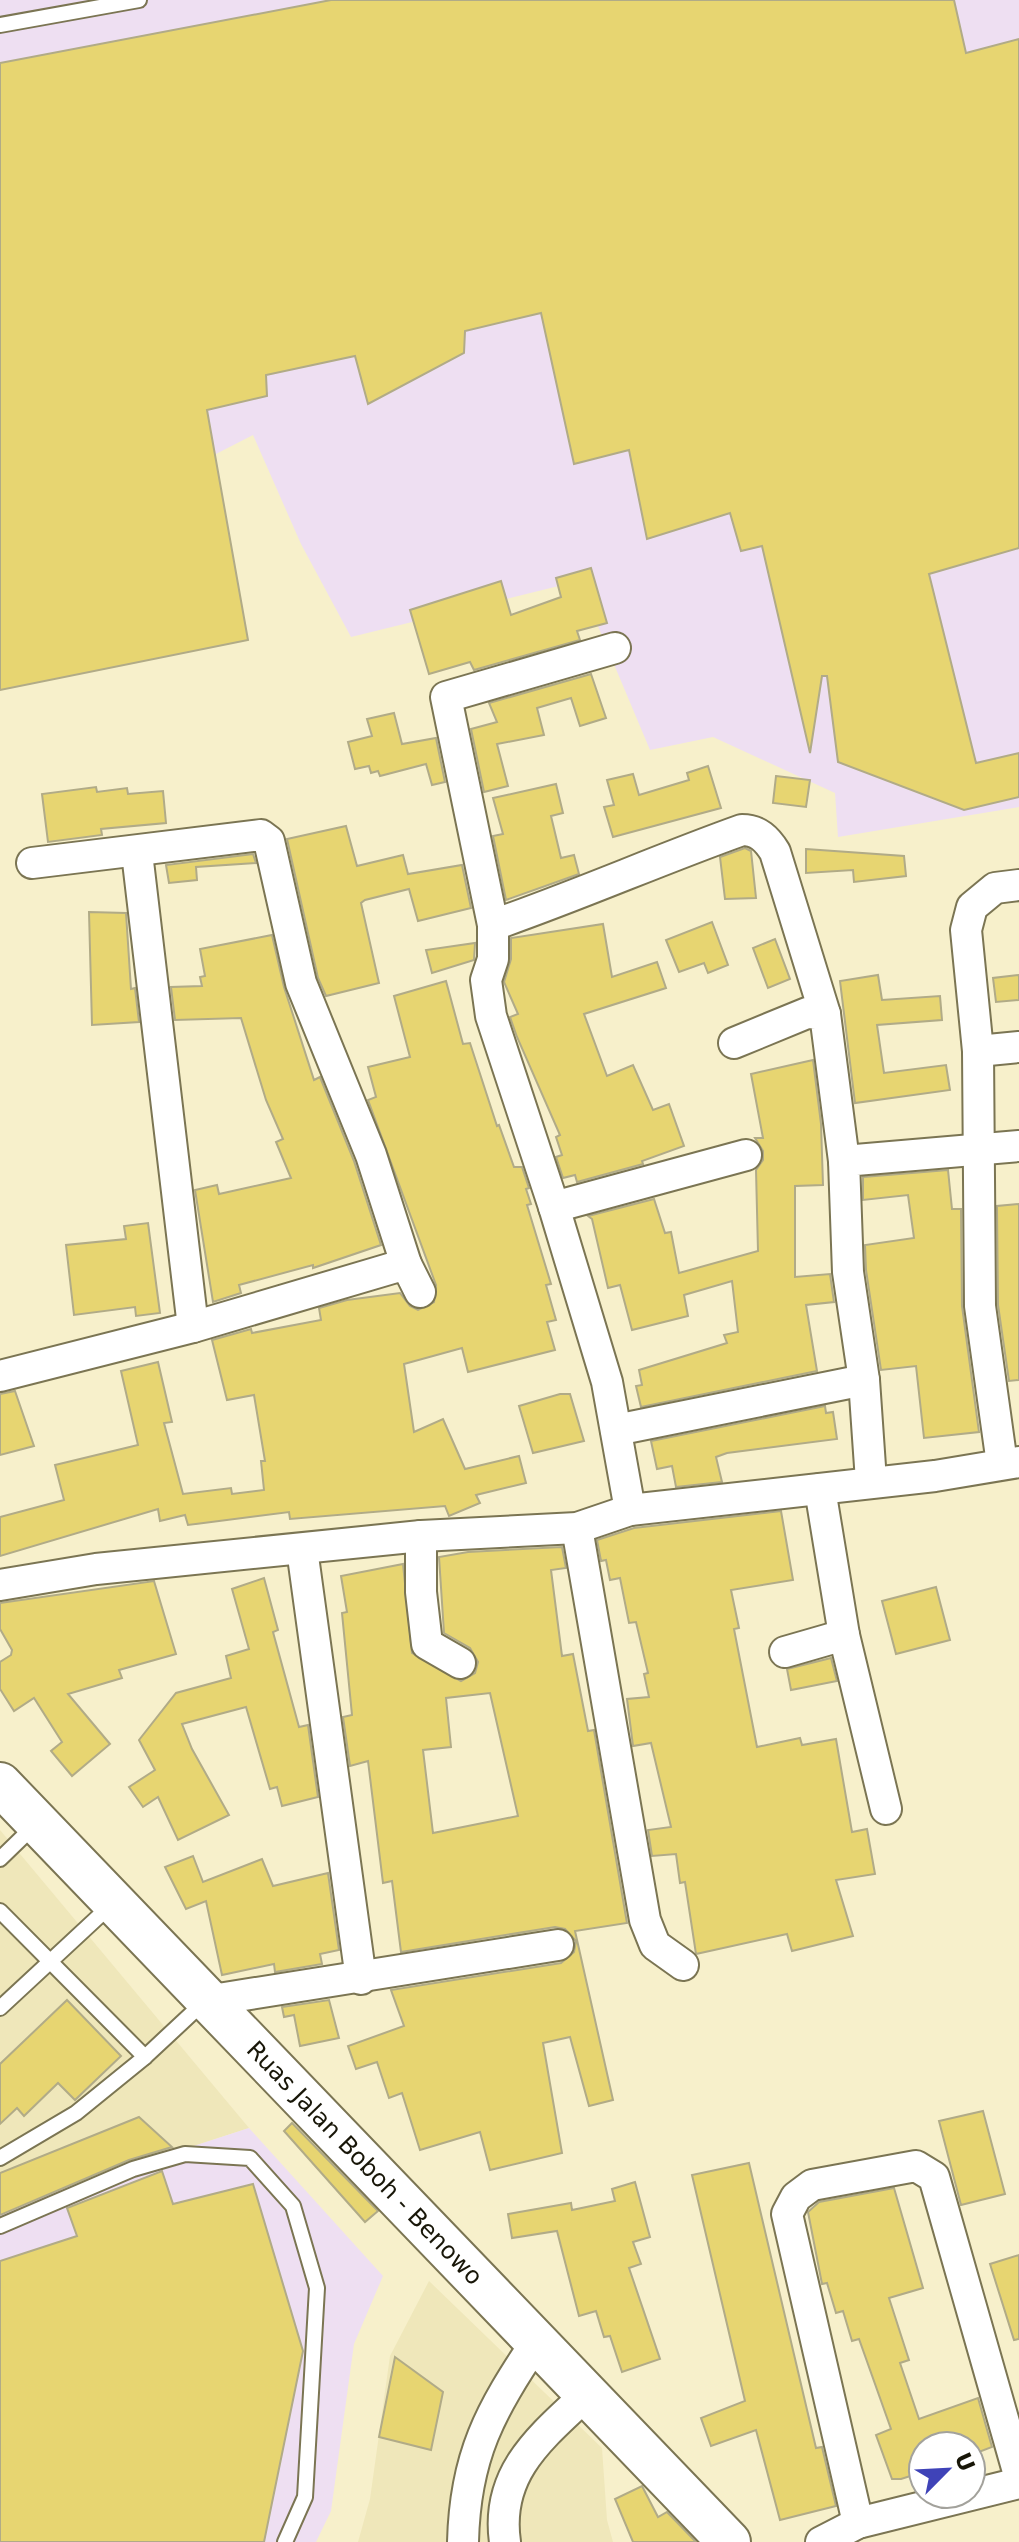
<svg xmlns="http://www.w3.org/2000/svg" width="1019" height="2542" font-family="'DejaVu Sans',sans-serif">
<style>
.built{fill:#efe7ba}
.industrial{fill:#eedff2}
.building{fill:#e7d571;stroke:#b1ab87;stroke-width:2;fill-rule:evenodd}
.lines{fill:none;stroke-linecap:round;stroke-linejoin:round}
.service-casing{stroke:#7b7553;stroke-width:18}
.minor-casing{stroke:#7b7553;stroke-width:34}
.secondary-casing{stroke:#7b7553;stroke-width:46}
.service{stroke:#fff;stroke-width:14}
.minor{stroke:#fff;stroke-width:30}
.secondary{stroke:#fff;stroke-width:42}
.labels{text-anchor:middle;stroke-width:8;stroke-linejoin:round;paint-order:stroke}
.street-label{font-size:24px;fill:#181608;stroke:#fff}
</style>
<rect width="100%" height="100%" fill="#f7f0cb"/>
<g class="built">
<polygon points="0,1830 249,2128 0,2209"/>
<polygon points="429,2281 602,2448 607,2520 613,2542 358,2542 370,2499 390,2356"/>
</g>
<g class="industrial">
<polygon points="0,0 1019,0 1019,807 838,837 835,793 713,737 650,750 579,581 351,637 301,544 253,435 177,474 0,496"/>
<polygon points="249,2128 383,2276 354,2344 331,2511 316,2542 0,2542 0,2209"/>
</g>
<g class="building">
<polygon points="331,0 954,0 966,53 1019,39 1019,548 929,574 976,763 1019,753 1019,797 964,810 838,762 827,676 822,676 810,753 762,546 741,551 730,513 647,539 629,450 574,464 541,313 465,331 464,353 368,404 355,356 266,375 267,396 207,410 248,640 0,690 0,63"/>
<polygon points="591,568 607,623 577,631 580,640 474,670 470,662 429,674 410,610 501,581 511,615 561,597 556,578"/>
<polygon points="591,674 606,718 580,726 571,698 537,708 544,735 497,744 508,786 484,792 471,729 497,722 489,703"/>
<polygon points="394,713 402,744 436,738 445,782 432,785 426,764 380,776 378,771 371,773 369,766 355,769 348,742 372,736 367,719"/>
<polygon points="708,766 721,808 613,837 604,807 614,805 607,780 633,774 639,795 689,780 687,773"/>
<polygon points="776,776 810,780 806,807 773,803"/>
<polygon points="556,784 563,813 551,816 561,858 574,855 579,874 506,900 493,836 503,834 493,798"/>
<polygon points="96,787 97,792 127,788 128,794 163,791 166,823 101,829 102,835 48,842 42,794"/>
<polygon points="346,826 357,866 403,855 408,874 462,865 471,908 418,921 409,889 365,900 361,903 379,983 326,996 318,978 287,839"/>
<polygon points="745,848 751,851 756,898 725,899 720,857"/>
<polygon points="806,849 904,856 906,876 854,882 853,870 806,873"/>
<polygon points="253,854 256,863 196,867 197,880 169,883 166,865"/>
<polygon points="89,912 126,913 131,989 135,988 139,1022 92,1025"/>
<polygon points="712,922 728,965 708,973 704,963 679,972 666,940"/>
<polygon points="603,924 612,977 657,962 666,988 584,1014 607,1076 633,1065 653,1110 669,1104 684,1146 642,1161 643,1164 577,1182 575,1175 563,1178 556,1157 562,1155 556,1137 560,1135 517,1037 510,1017 518,1014 504,982 511,959 511,938"/>
<polygon points="272,935 284,987 314,1080 320,1077 354,1161 381,1245 313,1268 313,1265 239,1285 241,1293 213,1302 195,1190 217,1185 219,1194 291,1178 276,1142 283,1139 266,1100 241,1018 175,1020 171,987 202,986 200,977 205,976 200,949"/>
<polygon points="775,939 790,979 768,988 753,948"/>
<polygon points="475,943 474,960 432,973 426,950"/>
<polygon points="878,975 882,1000 940,996 942,1020 877,1025 884,1073 946,1065 950,1090 855,1103 840,981"/>
<polygon points="1019,975 1019,1000 996,1002 993,978"/>
<polygon points="446,981 463,1044 470,1043 497,1126 499,1125 514,1167 522,1167 529,1188 526,1189 531,1204 527,1205 551,1284 546,1285 556,1320 547,1322 555,1350 468,1372 462,1348 404,1364 414,1432 443,1419 465,1469 519,1456 526,1483 476,1495 480,1503 449,1516 445,1506 290,1519 289,1512 188,1525 185,1515 160,1521 158,1509 0,1556 0,1517 64,1500 55,1465 138,1445 121,1371 158,1362 172,1422 164,1423 183,1494 231,1488 232,1494 264,1490 261,1461 265,1461 254,1395 227,1400 212,1340 251,1329 252,1333 321,1320 319,1308 347,1300 400,1293 410,1306 418,1310 434,1302 436,1285 368,1100 376,1097 368,1067 410,1057 394,996"/>
<polygon points="813,1060 821,1124 823,1185 795,1186 795,1277 830,1274 834,1302 806,1305 817,1371 641,1407 636,1386 642,1385 639,1370 727,1343 724,1335 738,1332 732,1281 684,1295 688,1316 632,1330 620,1285 608,1288 592,1219 588,1216 654,1199 665,1233 671,1232 679,1273 758,1251 756,1170 763,1160 763,1151 755,1138 763,1138 751,1074"/>
<polygon points="948,1170 952,1209 961,1209 962,1306 979,1432 924,1438 916,1366 881,1370 866,1270 865,1245 914,1238 908,1195 863,1200 863,1177"/>
<polygon points="1019,1204 1019,1380 1009,1381 998,1305 997,1206"/>
<polygon points="148,1223 160,1313 136,1316 135,1307 74,1315 66,1245 126,1239 124,1226"/>
<polygon points="15,1391 34,1446 0,1455 0,1394"/>
<polygon points="560,1394 570,1394 584,1441 533,1453 519,1406"/>
<polygon points="825,1406 826,1413 833,1412 837,1439 727,1453 716,1457 722,1482 676,1487 672,1466 657,1469 651,1441"/>
<polygon points="781,1511 793,1580 731,1590 739,1628 734,1629 757,1747 800,1738 802,1745 836,1739 852,1832 867,1829 875,1874 836,1880 853,1936 792,1951 787,1934 696,1954 685,1882 680,1883 676,1854 652,1856 648,1830 671,1827 651,1743 633,1746 627,1699 649,1697 644,1674 648,1673 636,1622 629,1623 620,1578 610,1580 606,1560 601,1561 597,1540 634,1528"/>
<path d="M562 1547 566 1568 551 1570 562 1656 573 1654 588 1731 594 1730 627 1923 575 1931 613 2100 589 2106 570 2037 543 2043 562 2153 490 2170 480 2132 420 2150 402 2093 389 2098 377 2062 356 2069 348 2046 404 2026 391 1990 561 1963 574 1952 576 1941 565 1929 555 1927 401 1952 392 1881 383 1883 368 1761 350 1766 343 1717 352 1715 342 1613 347 1612 341 1576 403 1564 412 1653 461 1681 475 1673 478 1662 470 1648 444 1633 439 1557 468 1552ZM490 1693 518 1816 433 1833 423 1750 451 1747 446 1698Z"/>
<polygon points="264,1578 278,1630 273,1632 299,1727 308,1725 318,1797 282,1806 277,1787 270,1789 246,1707 182,1724 192,1749 229,1815 178,1840 158,1797 143,1807 129,1787 155,1770 139,1740 176,1693 231,1678 226,1656 249,1649 232,1589"/>
<polygon points="154,1581 176,1654 119,1670 122,1678 68,1694 110,1744 72,1776 51,1751 62,1742 34,1698 14,1711 0,1689 0,1662 11,1655 12,1650 0,1629 0,1603"/>
<polygon points="936,1587 950,1640 896,1654 882,1601"/>
<polygon points="831,1658 837,1681 791,1690 787,1669"/>
<polygon points="193,1856 203,1882 262,1859 273,1886 328,1873 339,1950 320,1954 322,1964 275,1972 274,1964 222,1975 206,1901 186,1909 165,1867"/>
<polygon points="67,2000 121,2056 75,2100 58,2083 24,2116 17,2108 0,2124 0,2064"/>
<polygon points="329,2000 339,2038 300,2046 294,2015 284,2017 282,2007"/>
<polygon points="983,2111 1005,2194 961,2205 939,2121"/>
<polygon points="139,2117 172,2147 129,2160 0,2215 0,2173"/>
<polygon points="292,2123 378,2211 365,2222 284,2131"/>
<polygon points="749,2163 816,2448 822,2447 836,2506 780,2520 756,2430 711,2446 701,2418 745,2401 692,2175"/>
<polygon points="162,2171 173,2204 253,2184 303,2351 264,2542 0,2542 0,2261 77,2236 67,2208"/>
<polygon points="635,2182 650,2237 633,2242 641,2264 629,2268 660,2359 622,2372 610,2336 604,2337 596,2311 579,2316 557,2231 512,2238 508,2214 571,2203 572,2210 615,2201 612,2189"/>
<polygon points="894,2188 923,2288 889,2298 909,2360 900,2363 919,2419 978,2398 992,2447 971,2455 971,2446 923,2446 923,2472 901,2479 892,2479 876,2435 891,2429 859,2339 852,2341 843,2311 836,2313 827,2283 822,2284 808,2212 819,2202"/>
<polygon points="1019,2255 1019,2339 1014,2340 990,2264"/>
<polygon points="395,2357 443,2392 431,2450 379,2437"/>
<polygon points="642,2486 658,2517 667,2512 696,2542 633,2542 615,2499"/>
</g>
<g class="lines">
<defs>
<g id="service">
<polyline points="0,25 139,0"/>
<polyline points="0,1859 34,1826"/>
<polyline points="0,1911 145,2057"/>
<polyline points="0,2008 111,1905"/>
<polyline points="0,2158 76,2113 145,2057 205,2001"/>
<polyline points="0,2226 133,2169 185,2154 250,2158 293,2206 317,2288 305,2497 285,2542"/>
</g>
<g id="minor">
<polyline points="615,648 446,697 493,925 493,959 486,980 491,1016 554,1207 607,1382 630,1510"/>
<polyline points="137,853 193,1327"/>
<polyline points="32,863 261,835 269,841 301,983 371,1155 406,1264"/>
<path d="M493 925C577 896 658 860 742 830 758 830 767 839 775 852L825 1014"/>
<polyline points="734,1043 807,1013 825,1014 844,1161"/>
<polyline points="978,1051 1019,1047"/>
<polyline points="554,1207 746,1155"/>
<polyline points="0,1376 193,1327 406,1264 420,1292"/>
<polyline points="616,1430 864,1380"/>
<polyline points="1002,1464 980,1306 978,1051 966,930 972,907 995,888 1019,885"/>
<polyline points="871,1481 864,1380 848,1272 844,1161 1019,1146"/>
<polyline points="820,1489 844,1635 886,1809"/>
<polyline points="577,1528 645,1920 655,1945 683,1965"/>
<polyline points="421,1536 421,1592 427,1644 460,1663"/>
<polyline points="302,1549 361,1979"/>
<polyline points="0,1585 96,1569 421,1536 577,1528 630,1510 935,1476 1019,1462"/>
<polyline points="785,1652 844,1635"/>
<polyline points="206,2001 558,1945"/>
<polyline points="858,2523 787,2214 796,2197 812,2185 916,2166 934,2177 1019,2475"/>
<path d="M463 2542C465 2456 490 2411 537 2341"/>
<path d="M505 2542C495 2473 541 2437 587 2394"/>
<polyline points="821,2542 858,2523 1019,2483"/>
</g>
<g id="secondary">
<path id="s1" d="M0 1784 729 2542"/>
</g>
</defs>
<use href="#service" class="service-casing"/>
<use href="#minor" class="minor-casing"/>
<use href="#secondary" class="secondary-casing"/>
<use href="#service" class="service"/>
<use href="#minor" class="minor"/>
<use href="#secondary" class="secondary"/>
</g>
<g class="labels">
<g class="street-label">
<text dy="8" stroke="none"><textPath href="#s1" startOffset="526">Ruas Jalan Boboh - Benowo</textPath></text>
</g>
</g>
<g transform="translate(947 2470) rotate(66)"><circle r="38" fill="#ffffff" stroke="#a3a29c" stroke-width="2"/>
<path d="M0-6L14 30L0 20L-14 30Z" fill="#3f43b8"/>
<text y="-12" font-size="22" font-weight="bold" text-anchor="middle" fill="#181608">U</text>
</g>
</svg>
